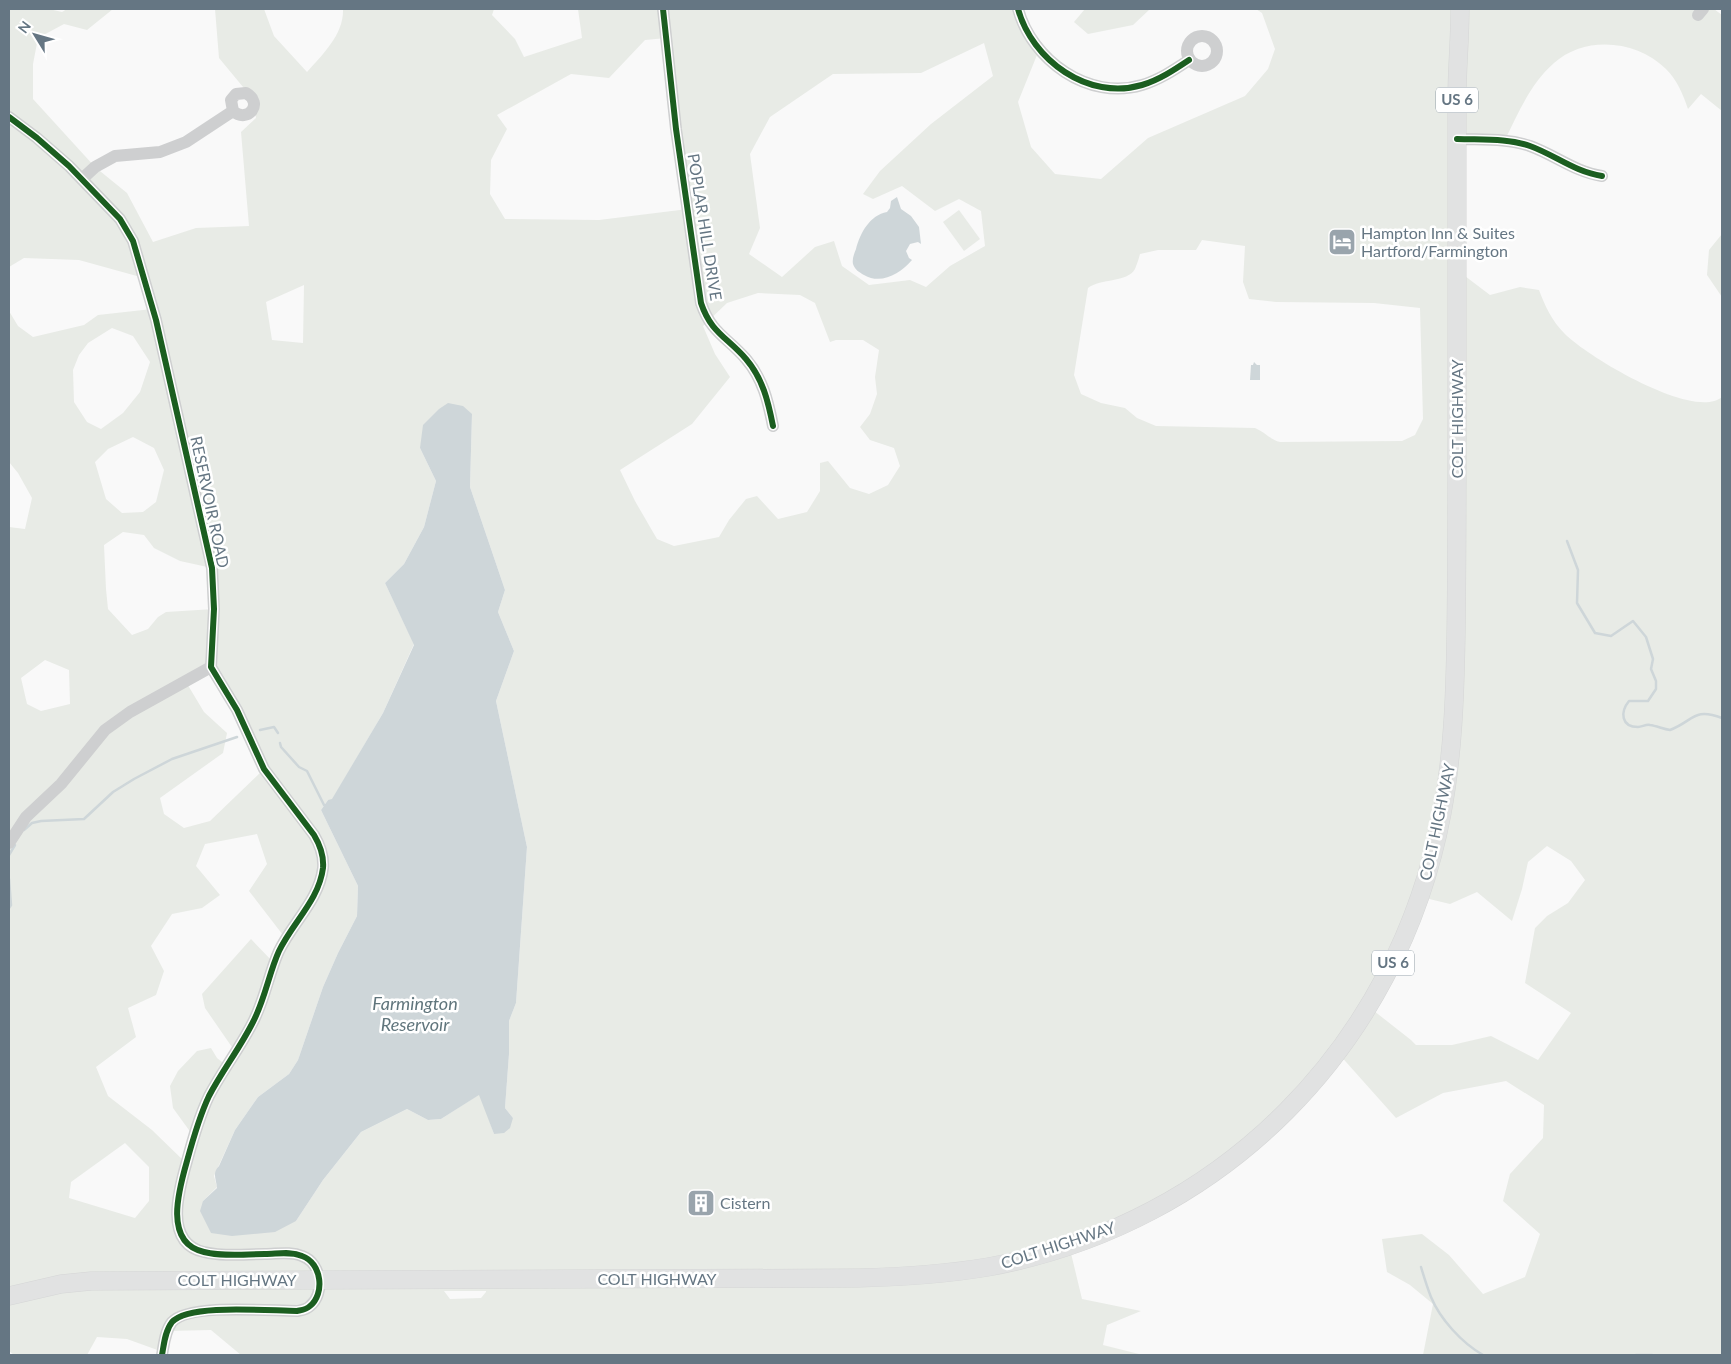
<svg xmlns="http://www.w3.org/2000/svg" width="1731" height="1364" font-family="Lato,sans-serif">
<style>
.green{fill:#e8ebe6;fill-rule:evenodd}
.water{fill:#ced6d9}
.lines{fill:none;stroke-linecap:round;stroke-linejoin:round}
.stream{stroke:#ced6d9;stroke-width:2.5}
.highway-casing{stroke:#d5d6d6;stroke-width:19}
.minor{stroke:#cecfd0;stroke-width:12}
.highway{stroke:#e1e2e2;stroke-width:18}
.cycleway-casing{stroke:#fff;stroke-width:9}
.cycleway{stroke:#1b5e20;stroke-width:6}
.labels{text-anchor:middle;stroke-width:5;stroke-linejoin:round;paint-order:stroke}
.shield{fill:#fff;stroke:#939fa8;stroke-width:1}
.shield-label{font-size:15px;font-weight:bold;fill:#657683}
.street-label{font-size:16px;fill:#657683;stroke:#fff}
.poi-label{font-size:16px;fill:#657683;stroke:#fff;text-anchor:start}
.water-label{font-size:18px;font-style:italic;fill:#60757c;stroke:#fff}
</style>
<rect width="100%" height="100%" fill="#f9f9f9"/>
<g class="green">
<path d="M9 9H49L62 12 67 9H113L87 30 64 24 38 38 33 64V99L95 167 127 193 153 242 196 228 249 226 241 132 256 118 253 99 219 58 215 9H264L274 36 307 72C323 54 344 34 343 9H494L492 15 515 39 524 57 582 38 578 9H1018L1039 50 1018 102 1031 147 1055 174 1101 179 1148 138 1245 96 1268 69 1275 49 1262 13 1256 9H1714L1722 15V111L1701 94 1688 109C1683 94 1677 80 1666 69 1637 40 1585 35 1554 63 1531 83 1518 113 1505 140H1458L1457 270 1490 295 1520 287 1539 290C1545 306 1552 321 1564 333 1586 356 1694 421 1722 397V1355H1423L1433 1304 1410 1285 1387 1272 1382 1239 1422 1234 1449 1255 1483 1294 1525 1277 1540 1234 1503 1201 1510 1174 1543 1138 1544 1105 1506 1081 1443 1093 1396 1118 1338 1053 1228 1162 1069 1245 1082 1299 1141 1311 1107 1325 1103 1345 1143 1355H241L211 1330 168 1331 163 1352 127 1339 97 1337 87 1355H14L9 1351V527L25 529 32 498 18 473 9 462V311L18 326 33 337 84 325 98 315 152 309 144 278 79 260 24 258 9 267ZM666 38 688 209 599 220 505 219 490 194 491 160 507 129 497 115 571 74 609 78 645 40ZM984 43 993 76 931 124 880 171 863 194 873 199 902 186 935 211 959 199 981 211 985 246 950 266 926 287 910 280 869 285 842 266 834 241 815 247 782 277 749 254 760 228 750 154 770 117 833 74 921 73ZM1202 240 1245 246 1243 282 1249 299 1276 302 1374 303 1420 308 1423 419 1415 435 1402 441 1280 442C1269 439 1265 432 1255 428L1156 426 1137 418 1125 408 1101 403 1081 394 1074 375 1088 288C1101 278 1127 283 1135 269 1137 264 1139 258 1140 254L1158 250H1196ZM304 285 303 343 272 340 266 302ZM758 293 800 295 815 303 830 342 836 340H863L879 350 875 377 877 394 870 414 860 427 870 440 894 448 900 466 888 485 869 494 850 488 828 461 820 463V491L807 512 778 519 757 496 746 499 729 520 719 537 674 546 657 539 635 501 620 470 692 424 730 377 715 354 703 326 727 303ZM112 328 133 336 150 362 140 392 123 413 101 429 87 422 74 402 73 370 79 355 88 343ZM472 414 470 487 505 590 498 612 514 651 496 701 527 847 516 1003 509 1021V1054L505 1108 513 1118 494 1134 480 1094 441 1119 428 1120 407 1109 361 1132 323 1180 296 1221 203 1201 217 1187 214 1176 235 1130 258 1097 289 1074 298 1060 323 987 338 953 357 916 358 886 321 810 328 800H332L383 713 414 644 385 583 404 564 424 527 436 481 420 448ZM133 437 154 448 164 470 156 502 143 512 122 513 106 499 95 462 108 449ZM123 532 144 535 154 548 180 561 212 568 214 609 166 612 158 617 148 629 132 635 108 609 106 589 104 545ZM45 660 69 670 70 704 41 711 27 704 21 678ZM211 668 264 769 210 821 184 828 164 814 160 798 223 753 227 733 204 712 186 682ZM257 834 267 864 249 891 286 939 274 963 251 939 202 994 205 1008 236 1053 227 1066 217 1058 211 1048 197 1051 178 1071 170 1086 173 1108 194 1137 186 1163 152 1130 108 1096 96 1067 136 1037 128 1008 156 995 164 971 151 946 172 914 202 908 220 895 196 866 205 844ZM1547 846 1571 861 1585 880 1568 903 1547 916 1535 928 1525 983 1571 1013 1538 1060 1491 1036 1452 1045H1416L1411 1040 1369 1007 1421 897 1450 904 1477 892 1512 921 1522 889 1528 862ZM125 1143 149 1167V1201L135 1218 69 1198 71 1182ZM444 1291H486V1292L481 1298 450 1299Z"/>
<polygon points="1085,9 1150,9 1133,25 1088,34 1074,22"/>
<polygon points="959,210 980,239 964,251 943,222"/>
<polygon points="1722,234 1722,297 1707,275 1709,250"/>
</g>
<g class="water">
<path d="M897 197 901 209 911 216 919 227 921 244 918 242 910 244 906 251 909 258 912 260C900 274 881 285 864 275 859 272 855 270 853 264 852 259 854 254 856 249 860 233 870 215 887 212L890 208 891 201Z"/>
<polygon points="1254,362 1257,365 1260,365 1260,380 1250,380 1251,365 1253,365"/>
<path d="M448 403 463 406 472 414 470 487 505 590 498 612 514 651 496 701 527 847 516 1003 509 1021V1054L505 1108 513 1118 510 1128 504 1133 494 1134 479 1095 441 1119 428 1120 407 1109 361 1132 323 1180 296 1221 275 1232 232 1236 211 1233 200 1211 203 1201 217 1188C216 1178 212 1173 219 1166L235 1130 258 1097 289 1074 298 1060 323 987 338 953 357 916 358 886 321 810 328 800 332 799 383 713 414 645 385 583 404 564 424 527 436 481 420 448 423 425 439 409Z"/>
</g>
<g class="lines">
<g class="stream">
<path d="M1567 541 1578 570 1577 603 1595 633 1611 636 1633 621 1646 637 1653 659 1651 669 1656 681V689L1648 701H1629C1620 712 1621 727 1638 727 1642 727 1646 724 1650 725 1657 726 1663 729 1670 730 1694 721 1693 707 1722 718"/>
<polyline points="260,730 274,727 278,733"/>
<polyline points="280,743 281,747 299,767 307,771 324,805"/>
<polyline points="24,830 32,823 41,821 84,819 113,792 134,779 172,759 237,737"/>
<polyline points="9,855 15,845"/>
<polyline points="9,879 11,905 9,908"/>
<path d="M1421 1267C1424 1277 1427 1287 1431 1297 1440 1319 1462 1343 1483 1355"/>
<polyline points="1636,1355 1652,1355"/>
</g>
<defs>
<path id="highway" d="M9 1296 61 1284 91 1281 859 1278C902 1277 946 1274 988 1267 1222 1224 1398 1046 1442 813 1453 754 1455 695 1456 635 1457 567 1457 499 1457 432 1457 320 1457 209 1457 98 1457 68 1460 39 1460 9"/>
</defs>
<use href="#highway" class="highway-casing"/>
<g class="minor">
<path d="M663 9 676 129 701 303C711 333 727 337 746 359 763 379 768 401 773 426"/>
<path d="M1018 9C1032 60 1088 101 1142 85 1159 80 1174 70 1189 60"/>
<polyline points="1698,15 1703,9"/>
<circle cx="1202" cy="51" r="15"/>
<path d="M9 117 37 138 69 166 120 219 133 241 156 320 212 568 214 609 211 667 237 710 264 769 314 835C320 845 324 856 323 868 319 900 293 922 279 951 269 973 265 999 253 1022 240 1048 222 1071 209 1096 199 1117 193 1139 187 1161 179 1189 163 1243 204 1252 224 1257 245 1254 265 1254 277 1254 291 1251 302 1256 322 1263 325 1294 310 1306 306 1310 302 1310 297 1311 270 1311 189 1303 172 1322 165 1331 164 1344 162 1355"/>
<path d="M1457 139C1482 140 1507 138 1530 146 1555 155 1575 172 1602 176"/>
<path d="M82 179 95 167 115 156 160 152 186 142 233 111C248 124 264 103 246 93L236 94 231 100 233 111"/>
<polyline points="9,843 26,817 61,784 105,730 130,712 211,667"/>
</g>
<use href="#highway" class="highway"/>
<defs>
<g id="cycleway">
<path d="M663 9 676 129 701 303C711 333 727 337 746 359 763 379 768 401 773 426"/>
<path d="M1018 9C1032 60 1088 101 1142 85 1159 80 1174 70 1189 60"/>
<path d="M9 117 37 138 69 166 120 219 133 241 156 320 212 568 214 609 211 667 237 710 264 769 314 835C320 845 324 856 323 868 319 900 293 922 279 951 269 973 265 999 253 1022 240 1048 222 1071 209 1096 199 1117 193 1139 187 1161 179 1189 163 1243 204 1252 224 1257 245 1254 265 1254 277 1254 291 1251 302 1256 322 1263 325 1294 310 1306 306 1310 302 1310 297 1311 270 1311 189 1303 172 1322 165 1331 164 1344 162 1355"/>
<path d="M1457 139C1482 140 1507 138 1530 146 1555 155 1575 172 1602 176"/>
</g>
</defs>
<use href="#cycleway" class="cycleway-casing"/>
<use href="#cycleway" class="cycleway"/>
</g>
<defs>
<symbol id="hotel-square" viewBox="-11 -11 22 22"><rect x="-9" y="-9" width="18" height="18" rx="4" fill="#99a4ac" stroke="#fff"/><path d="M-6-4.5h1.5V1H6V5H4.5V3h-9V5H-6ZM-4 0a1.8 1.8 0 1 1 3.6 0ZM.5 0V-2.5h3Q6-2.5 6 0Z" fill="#fff"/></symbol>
<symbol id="building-square" viewBox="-11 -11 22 22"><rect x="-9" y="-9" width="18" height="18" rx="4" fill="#99a4ac" stroke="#fff"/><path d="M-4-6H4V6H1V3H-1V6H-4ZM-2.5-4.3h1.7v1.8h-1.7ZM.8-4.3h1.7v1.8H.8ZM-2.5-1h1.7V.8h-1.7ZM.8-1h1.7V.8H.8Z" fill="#fff"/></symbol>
</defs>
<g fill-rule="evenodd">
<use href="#hotel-square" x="1326" y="226" width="32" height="32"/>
<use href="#building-square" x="685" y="1187" width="32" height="32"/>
</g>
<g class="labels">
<g class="shield">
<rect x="1436" y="87.5" width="42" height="25" rx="4"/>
<rect x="1372" y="950.5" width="42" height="25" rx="4"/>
</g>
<g class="shield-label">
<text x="1457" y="105">US 6</text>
<text x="1393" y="968">US 6</text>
</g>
<g class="street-label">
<text transform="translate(705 227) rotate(81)" y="6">POPLAR HILL DRIVE</text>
<text transform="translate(1457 419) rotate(-90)" y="6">COLT HIGHWAY</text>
<text transform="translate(210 502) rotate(78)" y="6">RESERVOIR ROAD</text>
<text transform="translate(1437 822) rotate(-78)" y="6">COLT HIGHWAY</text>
<text transform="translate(1058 1245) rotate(-18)" y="6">COLT HIGHWAY</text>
<text x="657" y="1285">COLT HIGHWAY</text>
<text x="237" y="1286">COLT HIGHWAY</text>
</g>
<g class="poi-label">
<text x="1361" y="239">Hampton Inn &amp; Suites<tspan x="1361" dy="18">Hartford/Farmington</tspan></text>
<text x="720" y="1209">Cistern</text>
</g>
<g class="water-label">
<text x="415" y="1010">Farmington<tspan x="415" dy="21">Reservoir</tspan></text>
</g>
</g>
<rect width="1731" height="1364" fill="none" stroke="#657683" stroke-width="20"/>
<g transform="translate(35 35) rotate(307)" stroke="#ffffff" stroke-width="4" paint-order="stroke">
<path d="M0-4L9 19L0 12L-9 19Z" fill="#657683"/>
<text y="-8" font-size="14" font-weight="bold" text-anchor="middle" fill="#657683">N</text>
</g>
</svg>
